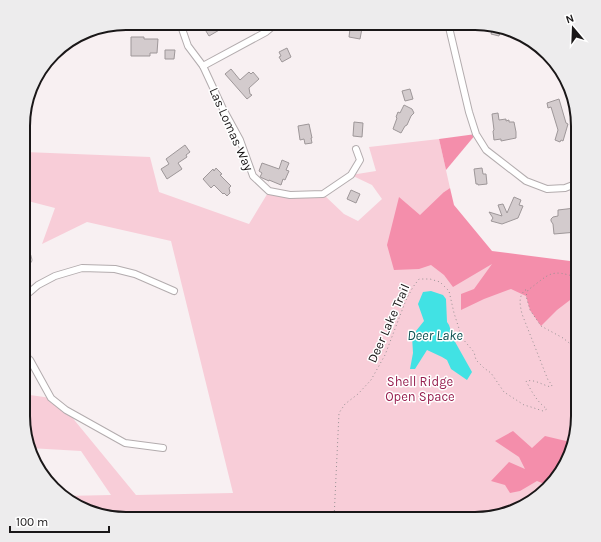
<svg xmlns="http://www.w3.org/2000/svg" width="601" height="542" font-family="Karla,sans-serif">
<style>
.green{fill:#f8cdd8}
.forest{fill:#f48eab}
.water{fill:#41e2e4}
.building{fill:#d3cbcd;stroke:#9e9799}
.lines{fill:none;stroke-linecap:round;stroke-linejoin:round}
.lane-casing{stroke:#b3acae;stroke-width:5}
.street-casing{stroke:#b3acae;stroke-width:8}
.path{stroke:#989294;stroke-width:1;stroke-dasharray:1 3;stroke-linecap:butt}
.lane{stroke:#fff;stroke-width:3}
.street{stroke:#fff;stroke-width:6}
.labels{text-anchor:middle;stroke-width:3;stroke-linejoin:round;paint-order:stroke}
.street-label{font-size:13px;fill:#1a1718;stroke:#fff}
.park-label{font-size:13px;fill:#972050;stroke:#fff}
.water-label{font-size:14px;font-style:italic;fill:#0c5152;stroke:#fff}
.rim{fill:none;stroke:#1a1718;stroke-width:2}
</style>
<rect width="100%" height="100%" fill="#f8f0f2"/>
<polygon class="green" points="439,139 450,188 444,192 462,264 570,261 578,259 578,416 567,461 543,493 514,511 481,519 126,519 81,508 64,496 111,495 81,451 29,448 23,422 23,394 51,398 66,410 136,495 233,493 171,241 87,222 42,244 55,208 24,200 25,152 150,157 159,192 249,224 269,191 323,194 344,214 358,221 382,199 372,185 351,175 376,171 369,147"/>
<g class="forest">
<polygon points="476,134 446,170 439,139"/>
<polygon points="450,188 454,205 492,251 570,261 578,259 578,301 574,297 557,310 541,326 530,310 526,296 511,289 484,299 461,310 461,294 474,289 492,264 453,287 444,275 431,265 419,269 394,270 387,245 399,197 420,215 444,192"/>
<polygon points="513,431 532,448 545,436 566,441 573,439 567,461 565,464 561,463 558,473 543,493 537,497 547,485 537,481 520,491 510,493 505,485 491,481 509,462 525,469 519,457 495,441"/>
</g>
<polygon class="water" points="431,291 443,295 446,299 447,322 449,325 454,340 472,372 467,380 451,369 447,360 442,357 427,350 415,369 410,369 413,353 412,336 424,321 418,304 423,292"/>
<g class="building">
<polygon points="201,23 221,23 222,26 221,29 209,36"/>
<polygon points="332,23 363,23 360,39 349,37 350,29 332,26"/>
<polygon points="493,26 501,28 499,36 491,34"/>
<polygon points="131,37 144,37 144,39 158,39 157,53 150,53 150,56 131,56"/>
<polygon points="287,48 291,57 282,62 279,57 281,56 279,52"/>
<polygon points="165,50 175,50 174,59 165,59"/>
<polygon points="231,69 240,80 249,72 251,74 253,72 259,79 249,88 250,94 252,95 247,99 225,74"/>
<polygon points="410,89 413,99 405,101 402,91"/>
<polygon points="559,99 566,123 568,124 563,141 561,140 560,142 555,140 558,130 551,107 548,108 547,103"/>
<polygon points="404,105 412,109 414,113 411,116 407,125 405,126 401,133 393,129 397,118 396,117 398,112 400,113"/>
<polygon points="498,113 499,120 506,119 506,121 509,120 509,122 514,122 516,132 516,138 501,141 501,139 494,140 493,131 494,130 492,114"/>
<polygon points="354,122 363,123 362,137 353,136"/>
<polygon points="309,124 312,138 311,138 312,143 305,144 304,139 300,140 298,126"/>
<polygon points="185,145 190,152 186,155 187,157 178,163 182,169 167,179 161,169 169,164 166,159"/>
<polygon points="282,160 289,163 286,170 289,171 285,180 283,179 281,185 269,180 269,181 260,177 262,173 259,171 262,163 279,169"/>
<polygon points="216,168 222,174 220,175 231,186 229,188 230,193 227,196 224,193 223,194 214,185 211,188 203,179 213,169 214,171"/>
<polygon points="482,168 483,174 486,174 487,184 478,185 478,184 476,184 474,169"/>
<polygon points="351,190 360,194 356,203 347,199"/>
<polygon points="514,197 521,200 519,205 523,206 518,218 502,224 491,221 493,218 489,212 502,216 498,205 503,204 507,213"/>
<polygon points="575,208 578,210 578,214 577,215 578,220 577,232 554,234 553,224 551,221 551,219 553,217 558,216 558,210"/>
</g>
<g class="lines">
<defs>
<polyline id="lane" points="24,294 27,279 28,263 30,260 29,256 24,254"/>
<g id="street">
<polyline points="180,23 188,46 203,66 223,109 240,140 253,176 269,191 290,195 323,194 351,175 360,160 356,149"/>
<polyline points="448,23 469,112 476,134 486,150 526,181 547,189 565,188 578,183"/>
<polyline points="203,66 266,32 277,23"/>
<polyline points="24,297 38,285 55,276 82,268 115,269 135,274 174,291"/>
<polyline points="24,354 30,360 51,398 66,410 125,443 163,448"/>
</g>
</defs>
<use href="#lane" class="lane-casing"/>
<use href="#street" class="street-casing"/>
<g class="path">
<path d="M578 278C550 268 550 274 528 290L526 296 530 310 541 326 563 338 578 350"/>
<path d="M334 519 339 413 345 404 358 394 371 380 385 355 406 300 413 287 419 279H430L440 282 449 291 454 313 462 338 474 352 476 360 484 368 491 373 504 392 524 405 531 407 543 411 547 409C537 402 532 392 526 381 535 379 542 385 551 387L552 385 548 380 522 314C520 305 518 297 525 290H528"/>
</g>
<use href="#lane" class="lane"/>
<use href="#street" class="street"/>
</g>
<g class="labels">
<g class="street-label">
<text transform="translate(232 129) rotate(66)" y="5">Las Lomas Way</text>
<text transform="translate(388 323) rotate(-66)" y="5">Deer Lake Trail</text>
</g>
<g class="park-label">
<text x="420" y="386">Shell Ridge<tspan x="420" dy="15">Open Space</tspan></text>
</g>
<g class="water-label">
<text x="435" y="340">Deer Lake</text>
</g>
</g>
<path d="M0 0H601V542H0ZM126 30H475A96 96 0 0 1 571 126V416A96 96 0 0 1 475 512H126A96 96 0 0 1 30 416V126A96 96 0 0 1 126 30Z" fill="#edeced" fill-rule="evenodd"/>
<path class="rim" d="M126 30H475A96 96 0 0 1 571 126V416A96 96 0 0 1 475 512H126A96 96 0 0 1 30 416V126A96 96 0 0 1 126 30Z"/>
<g transform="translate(573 28) rotate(341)" stroke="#ffffff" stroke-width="3" paint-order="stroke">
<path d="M0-3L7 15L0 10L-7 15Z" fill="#1a1718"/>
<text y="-6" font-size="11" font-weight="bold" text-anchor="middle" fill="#1a1718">N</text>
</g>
<path d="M10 526v6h99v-6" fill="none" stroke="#1a1718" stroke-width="2"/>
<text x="16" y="526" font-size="12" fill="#1a1718" stroke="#ffffff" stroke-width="3" paint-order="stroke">100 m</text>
</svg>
